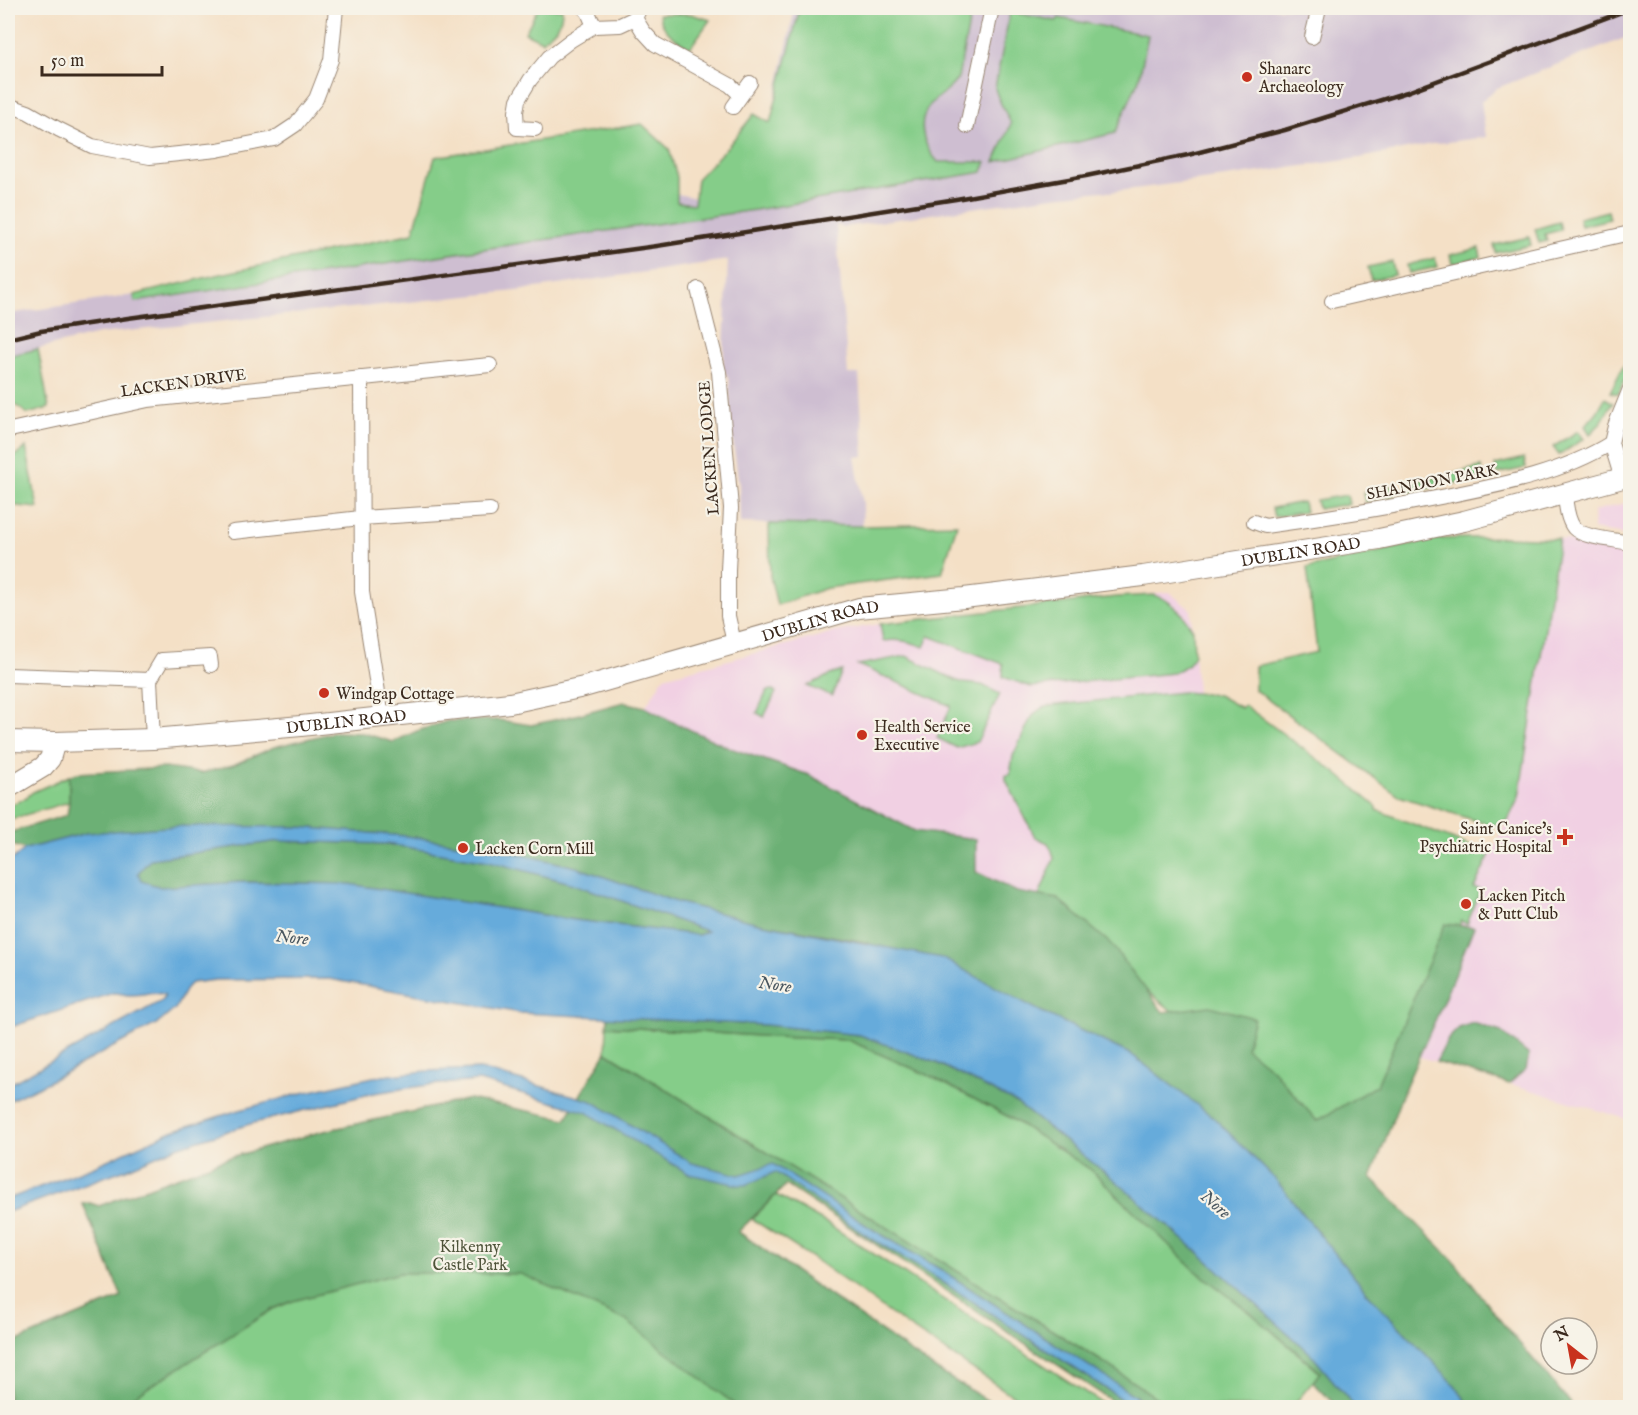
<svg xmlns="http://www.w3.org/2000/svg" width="1638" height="1415" font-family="'IM FELL English',serif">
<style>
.built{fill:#f1d0e3}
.industrial{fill:#cebed1}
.green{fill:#85cd89;stroke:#607c54;stroke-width:1.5}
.forest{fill:#6cb075;stroke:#546d4a;stroke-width:1.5}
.water{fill:#66abdb;stroke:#506a7c;stroke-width:1.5;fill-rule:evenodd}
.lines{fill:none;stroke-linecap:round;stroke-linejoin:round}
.street-casing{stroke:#988572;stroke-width:16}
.secondary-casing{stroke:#988572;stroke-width:22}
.street{stroke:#fff;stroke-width:14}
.secondary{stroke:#fff;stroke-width:20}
.rail{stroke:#3b2a1e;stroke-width:4.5}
.poi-dot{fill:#c8321e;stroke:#f7f3e8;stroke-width:2}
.labels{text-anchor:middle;stroke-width:4.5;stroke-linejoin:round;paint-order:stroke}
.poi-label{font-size:16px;fill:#3b2a1e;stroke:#f7f3e8;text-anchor:start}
.street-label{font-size:16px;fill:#3b2a1e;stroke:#f7f3e8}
.park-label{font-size:16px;fill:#4e5339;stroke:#f7f3e8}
.water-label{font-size:18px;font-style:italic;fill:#4a5760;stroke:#f7f3e8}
</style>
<rect width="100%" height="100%" fill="#f7f3e8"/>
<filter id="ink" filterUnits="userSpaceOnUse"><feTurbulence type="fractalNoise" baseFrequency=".0167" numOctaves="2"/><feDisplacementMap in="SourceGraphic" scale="12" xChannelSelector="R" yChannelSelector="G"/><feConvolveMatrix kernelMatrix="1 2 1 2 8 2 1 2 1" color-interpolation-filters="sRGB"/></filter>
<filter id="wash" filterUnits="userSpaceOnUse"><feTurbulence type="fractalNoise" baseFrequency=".008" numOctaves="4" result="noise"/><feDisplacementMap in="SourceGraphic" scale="24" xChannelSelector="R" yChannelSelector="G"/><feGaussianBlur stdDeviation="1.35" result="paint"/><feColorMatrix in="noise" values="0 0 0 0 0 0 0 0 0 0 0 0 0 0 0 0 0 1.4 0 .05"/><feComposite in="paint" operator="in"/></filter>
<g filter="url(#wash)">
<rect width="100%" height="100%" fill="#f4e0c6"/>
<g class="built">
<polygon points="1630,502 1630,536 1593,529 1594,511"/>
<polygon points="1559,539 1630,550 1630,1120 1407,1053 1421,1024 1474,888 1519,797"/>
<polygon points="1169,592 1191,610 1197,693 1183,692 1048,706 1035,713 1030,720 1013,756 1010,775 1020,810 1035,837 1048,843 1052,851 1058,899 1018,892 976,871 975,839 915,831 809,775 730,748 671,721 645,707 664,677 835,632 880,624"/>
</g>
<polygon class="industrial" points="795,8 1630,8 1630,36 1497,88 1481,101 1486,137 1432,144 1360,158 1225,177 1110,192 1102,191 1054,196 843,227 836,225 848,374 859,374 864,456 855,457 863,504 862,526 740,523 739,485 731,427 729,379 723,369 728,260 516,291 99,334 8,356 8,314 134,295 212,276 413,233 672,193 755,210 983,171 986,162 938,162 770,123"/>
<g class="green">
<path d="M538 8 562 9C562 27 554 30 542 41L525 33Z"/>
<path d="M800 8H972L958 78C952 88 945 91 937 98 914 117 921 143 938 162H986L983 172 755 210 536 241 135 302 134 295 212 276 413 233 435 157 642 124 669 149 677 177V202L694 204 697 179 729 145 754 114 770 123Z"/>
<path d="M1010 12 1056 21 1059 18 1148 35 1139 79 1115 133 995 162 1011 124C1006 112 998 101 995 88Z"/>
<path d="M659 14H691L710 20 690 48C676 39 662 32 659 14Z"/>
<polygon points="1608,211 1610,219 1581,226 1579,218"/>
<polygon points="1559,222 1561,230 1545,234 1547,241 1539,243 1535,229"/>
<polygon points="1529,237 1531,245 1496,253 1494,245"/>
<polygon points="1479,248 1481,257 1452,264 1450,255"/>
<polygon points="1435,258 1438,267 1409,273 1407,265"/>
<polygon points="1392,262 1395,275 1371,280 1368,267"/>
<polygon points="38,349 49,408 28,414 15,405 8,404 8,356"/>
<polygon points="1624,365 1630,369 1618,394 1610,392"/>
<polygon points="1605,398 1613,403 1600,424 1590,434 1585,426 1597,412"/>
<polygon points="1578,431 1584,439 1559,455 1553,447"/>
<path d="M26 447 38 508 8 505V456C15 458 21 453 26 447Z"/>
<polygon points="1524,458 1526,468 1497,474 1495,465"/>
<polygon points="1481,467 1483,477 1452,484 1450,474"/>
<polygon points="1437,477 1439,486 1408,493 1406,484"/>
<polygon points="1393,486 1395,495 1365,502 1363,493"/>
<polygon points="1347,495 1349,504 1318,509 1316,500"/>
<polygon points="1303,502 1305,512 1274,517 1272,508"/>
<polygon points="769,524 862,526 957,524 942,573 827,588 777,605 770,576"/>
<polygon points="1505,537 1559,539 1519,797 1508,820 1492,826 1399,796 1255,690 1255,666 1317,652 1307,568 1434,539"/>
<path d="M1154 595 1164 599 1173 605 1183 615 1193 630 1194 654 1189 664 1174 673 1031 687 1003 677V664L929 636 924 647C909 641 898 639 883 641L880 624 1116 597Z"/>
<polygon points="906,656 955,680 964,683 982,685 1000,694 977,742 957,748 937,738 951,706 858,665"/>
<polygon points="842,671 832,696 807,686 830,675"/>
<polygon points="772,690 776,692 764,717 757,713 767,691"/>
<polygon points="1183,692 1218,695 1241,708 1244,705 1335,772 1377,807 1377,810 1490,854 1474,888 1481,890 1467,924 1461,921 1421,1024 1331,1161 1263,1083 1036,903 1054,859 1052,851 1048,843 1035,837 1006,780 1006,775 1010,775 1013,756 1030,720 1035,713 1042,708 1056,705"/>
<polygon points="69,776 69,802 8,820 8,806 22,800 33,792"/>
<polygon points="607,1026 775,1037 848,1040 930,1076 1009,1117 1090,1169 1195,1270 1252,1314 1320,1373 1292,1407 1170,1407 1103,1362 606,1052"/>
<polygon points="470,1099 653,1172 938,1371 998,1407 8,1408 8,1345 122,1297 83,1204 90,1203 99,1206 228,1158 320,1132"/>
<polygon points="776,1195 828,1224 1108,1407 1030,1407 909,1327 817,1261 752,1219"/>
</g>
<g class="forest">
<polygon points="624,702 645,707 671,721 730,748 809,775 915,831 976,839 976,872 1017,892 1058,899 1111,944 1163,1012 1210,1006 1254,1018 1246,1048 1273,1070 1317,1121 1377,1085 1445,924 1474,927 1438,1014 1404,1090 1371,1178 1454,1261 1504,1325 1574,1407 1470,1407 1454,1384 1368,1294 1275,1179 1214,1118 1132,1055 1040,1011 865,942 758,923 676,902 576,867 502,850 406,836 298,827 87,833 25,849 8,844 8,833 67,815 69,802 69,776 77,773 165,768 202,773 233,765 274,747 335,732 363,733 393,742 417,731 448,721 499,720 531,725 572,716"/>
<polygon points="279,841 387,844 489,861 574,884 707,931 699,935 575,920 349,884 243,882 161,887 140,881 138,873 151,859"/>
<polygon points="608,1017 766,1025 860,1035 937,1063 1015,1102 1116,1181 1206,1259 1310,1353 1355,1407 1337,1407 1313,1382 1320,1372 1252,1314 1195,1270 1090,1169 1009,1117 930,1076 848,1040 775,1037 607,1026"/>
<polygon points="1473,1023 1501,1032 1529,1055 1526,1069 1509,1084 1436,1062 1448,1039 1459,1028"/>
<polygon points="606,1052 1103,1362 1170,1407 1152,1407 943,1271 872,1229 866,1235 938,1279 1134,1407 1121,1407 786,1185 738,1232 938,1371 998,1407 738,1407 625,1320 521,1274 400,1273 293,1301 273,1309 133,1397 124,1407 8,1408 8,1345 122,1297 83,1204 90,1203 99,1206 228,1158 320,1132 470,1099 566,1119"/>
</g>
<g class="water">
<path d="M180 826 298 827 406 836 502 850 576 867 676 902 758 923 942 958 1040 1011 1132 1055 1214 1118 1275 1179 1368 1294 1454 1384 1470 1407H1355L1310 1353 1206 1259 1116 1181 1015 1102 937 1063 860 1035 766 1025 520 1013 329 979 216 980 191 983 187 987 175 1009 160 1022 46 1083 8 1101V1085L163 1000 165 995C153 990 141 996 128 995 122 994 119 993 113 993L8 1028V863L25 849 87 833ZM279 841 387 844 489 861 574 884 707 931 699 935 575 920 349 884 243 882 161 887 141 881 138 873 151 859Z"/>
<polygon points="480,1069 592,1101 692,1163 739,1175 773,1164 872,1229 943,1271 1152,1407 1134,1407 938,1279 866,1235 775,1172 746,1185 738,1185 689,1174 586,1112 479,1081 429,1085 374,1093 250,1124 177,1147 126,1169 8,1212 8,1199 92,1167 172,1131 236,1111 302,1093 373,1077 427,1071"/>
</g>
</g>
<g filter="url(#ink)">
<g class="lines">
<defs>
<g id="street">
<polyline points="584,8 588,12 594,26"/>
<polyline points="635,18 643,31 655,44 730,85 741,95"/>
<polyline points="1312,37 1319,8"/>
<polyline points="8,105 28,112 58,129 92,146 150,157 217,150 274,139 295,125 316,99 331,60 336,8"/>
<polyline points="733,107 750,83"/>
<polyline points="967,126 992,8"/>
<polyline points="535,129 517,128 516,112 518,100 530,80 549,57 571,40 594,26 620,25 635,18 640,8"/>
<polyline points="698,289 719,372 731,508 728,570 728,616 734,643"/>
<polyline points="1332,301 1630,233"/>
<polyline points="361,378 362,592 382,717"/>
<polyline points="10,430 148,400 490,365"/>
<polyline points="1622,479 1611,443 1615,426 1630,389"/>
<path d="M1565 495C1566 505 1567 519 1574 528 1583 538 1617 540 1630 543"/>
<path d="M1254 522 1265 526C1326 518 1386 508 1446 496 1501 485 1563 473 1611 443"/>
<polyline points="233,532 361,518 490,510"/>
<polyline points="8,675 150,680 153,739"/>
<polyline points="150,680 162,660 210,657 211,665"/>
</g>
<g id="secondary">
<path id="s1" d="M8 741 55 742 153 739 301 726 510 703 584 687 859 608 964 598 1143 576 1379 539 1464 521 1630 476"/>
<polyline points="8,788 43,767 50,759 55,742"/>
</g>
</defs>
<use href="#street" class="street-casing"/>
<use href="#secondary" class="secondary-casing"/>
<use href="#street" class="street"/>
<use href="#secondary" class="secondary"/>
<polyline class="rail" points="8,339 41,331 128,318 657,246 956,199 1086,176 1188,155 1285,130 1407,92 1630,9"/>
</g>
</g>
<g class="poi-dot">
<circle cx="1247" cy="77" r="6"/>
<circle cx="324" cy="693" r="6"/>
<circle cx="862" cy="735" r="6"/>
<path d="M1562 828h6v6h6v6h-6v6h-6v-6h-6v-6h6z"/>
<circle cx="463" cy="848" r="6"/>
<circle cx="1466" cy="904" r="6"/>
</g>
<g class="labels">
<g class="poi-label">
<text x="1259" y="74">Shanarc<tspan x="1259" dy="18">Archaeology</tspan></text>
<text x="336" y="699">Windgap Cottage</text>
<text x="874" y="732">Health Service<tspan x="874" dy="18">Executive</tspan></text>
<text x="1552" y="834" text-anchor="end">Saint Canice's<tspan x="1552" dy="18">Psychiatric Hospital</tspan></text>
<text x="475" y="854">Lacken Corn Mill</text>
<text x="1478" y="901">Lacken Pitch<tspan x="1478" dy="18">&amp; Putt Club</tspan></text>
</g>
<g class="street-label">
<text transform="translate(183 382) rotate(-8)" y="6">LACKEN DRIVE</text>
<text transform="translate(708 448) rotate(-94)" y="6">LACKEN LODGE</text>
<text transform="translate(1432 481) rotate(-11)" y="6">SHANDON PARK</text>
<text dy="6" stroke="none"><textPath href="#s1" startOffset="1311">DUBLIN ROAD</textPath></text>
<text dy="6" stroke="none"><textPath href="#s1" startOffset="825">DUBLIN ROAD</textPath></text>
<text dy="6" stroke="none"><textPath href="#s1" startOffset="339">DUBLIN ROAD</textPath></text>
</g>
<g class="park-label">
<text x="470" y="1252">Kilkenny<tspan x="470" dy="18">Castle Park</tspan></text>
</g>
<g class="water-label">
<text transform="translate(292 937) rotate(6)" y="6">Nore</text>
<text transform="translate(775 984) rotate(8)" y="6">Nore</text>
<text transform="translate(1216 1204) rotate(41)" y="6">Nore</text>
</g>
</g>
<rect width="1638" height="1415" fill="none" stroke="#f7f3e8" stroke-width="30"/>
<g transform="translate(1569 1346) rotate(329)"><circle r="28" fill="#f7f3e8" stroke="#aca397" stroke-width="1.5"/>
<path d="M0-4.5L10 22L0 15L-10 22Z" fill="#c8321e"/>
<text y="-9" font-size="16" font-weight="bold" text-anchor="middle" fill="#3b2a1e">N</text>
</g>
<path d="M42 66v9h120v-9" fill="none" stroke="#3b2a1e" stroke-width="3"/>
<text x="51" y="66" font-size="18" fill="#3b2a1e" stroke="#f7f3e8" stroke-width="4.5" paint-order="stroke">50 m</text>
</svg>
